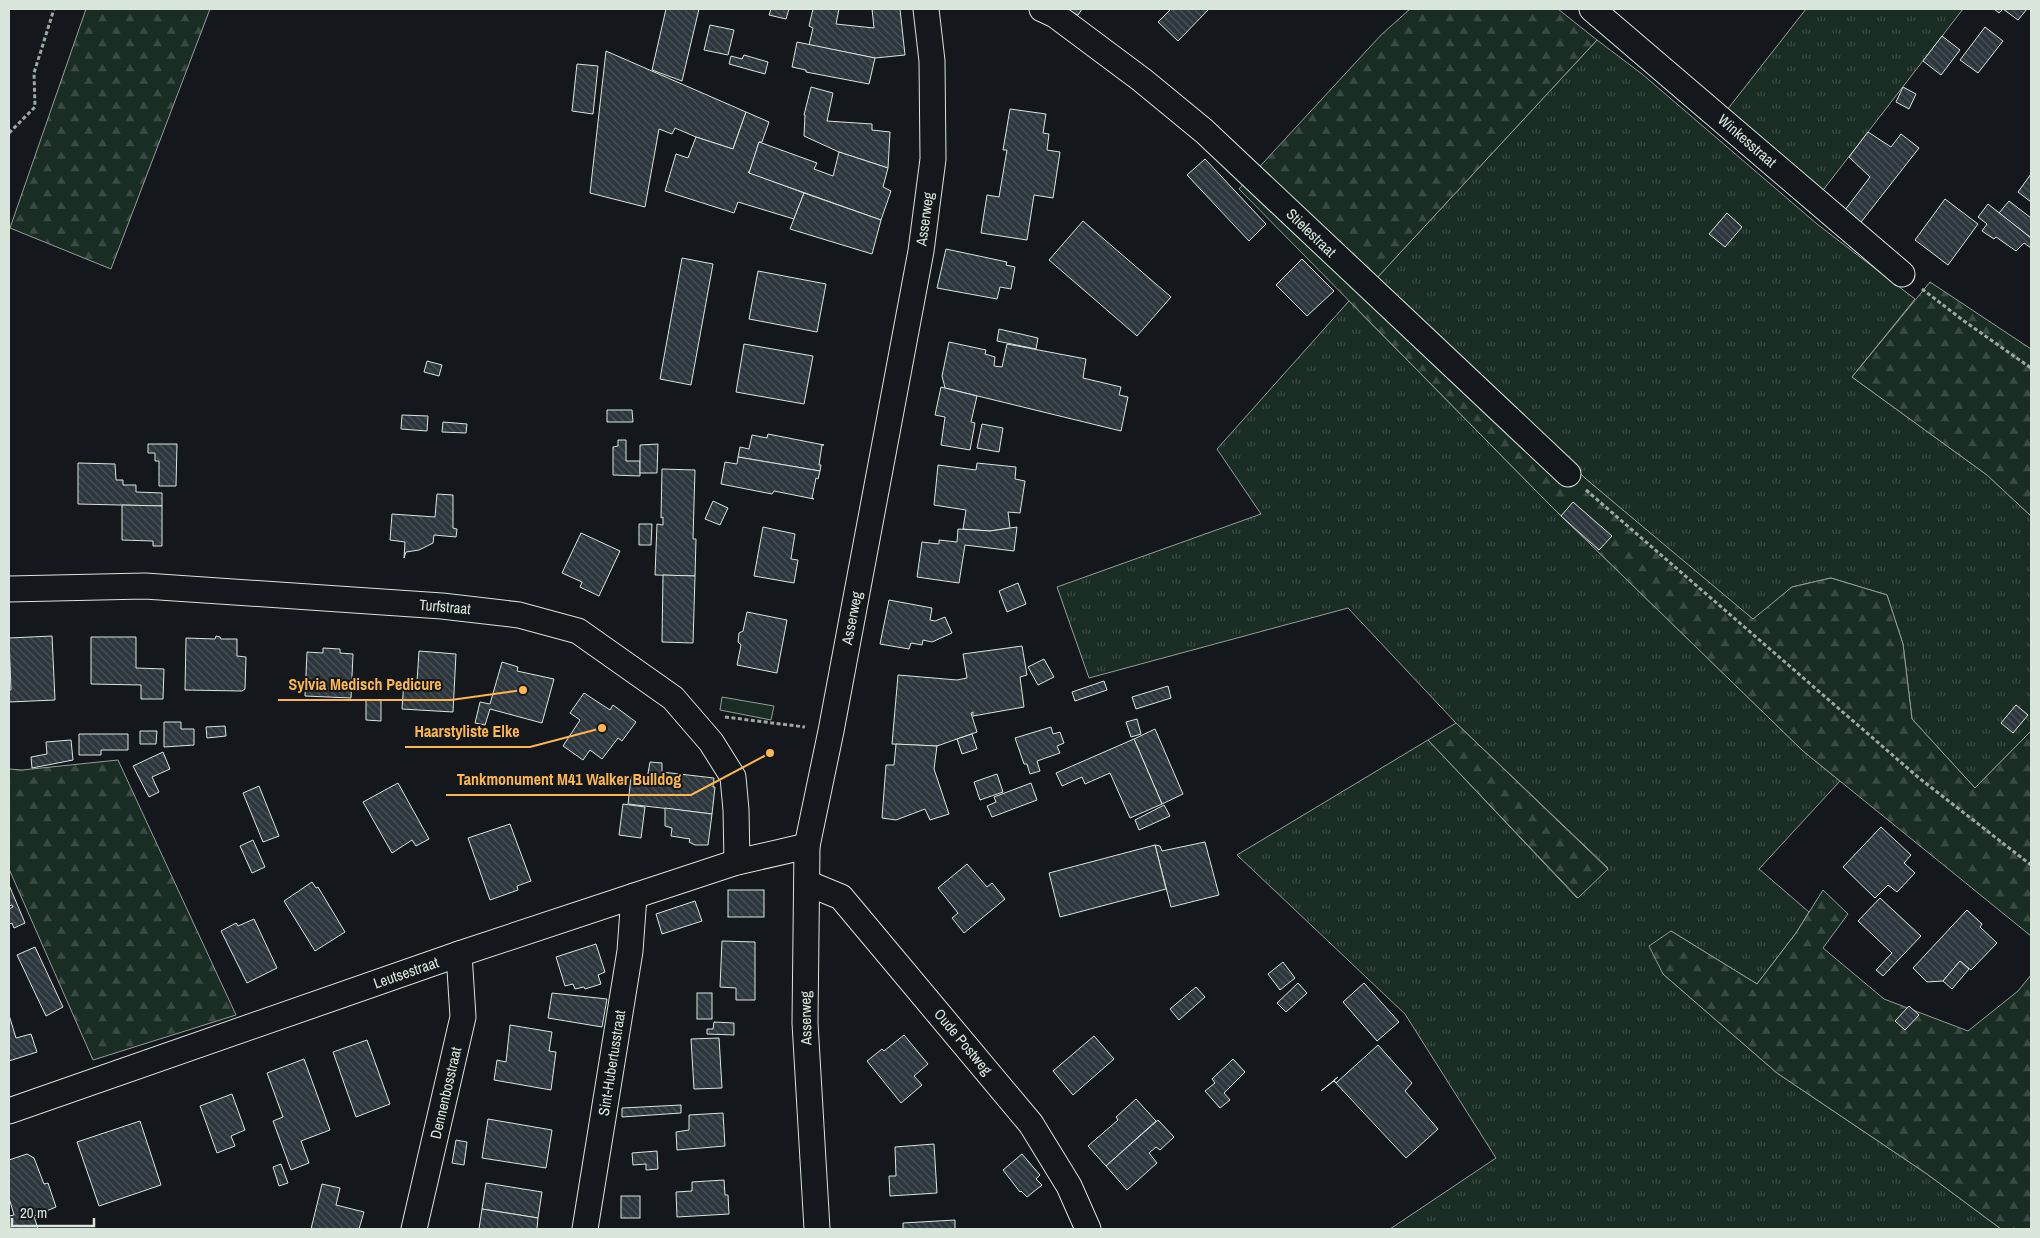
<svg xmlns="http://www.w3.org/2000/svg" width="2040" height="1238" font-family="'Archivo Narrow',sans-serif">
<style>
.grass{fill:url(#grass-tufts);stroke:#939e99}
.forest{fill:url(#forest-firs);stroke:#939e99}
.green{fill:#1a2d24;stroke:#939e99}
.building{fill:url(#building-back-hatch);stroke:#d8e6dc}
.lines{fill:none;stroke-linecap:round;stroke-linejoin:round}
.street-casing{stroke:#d8e6dc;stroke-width:27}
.path{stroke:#9da8a2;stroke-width:3;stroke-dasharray:4 2.5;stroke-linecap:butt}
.street{stroke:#14181c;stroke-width:25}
.labels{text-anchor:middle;stroke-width:4;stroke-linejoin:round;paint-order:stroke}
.street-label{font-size:15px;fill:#d8e6dc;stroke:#14181c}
.leader{fill:none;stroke:#ffb74d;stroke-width:2}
.callout-dot{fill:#ffb74d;stroke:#14181c;stroke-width:2}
.callout-label{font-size:16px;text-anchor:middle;font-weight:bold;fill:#ffb74d;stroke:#14181c;stroke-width:4;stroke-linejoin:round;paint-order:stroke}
</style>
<defs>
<pattern id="grass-tufts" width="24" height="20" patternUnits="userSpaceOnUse" patternTransform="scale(1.25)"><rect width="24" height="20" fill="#1a2d24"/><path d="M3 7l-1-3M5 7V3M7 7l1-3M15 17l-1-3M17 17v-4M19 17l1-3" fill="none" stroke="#3b4b43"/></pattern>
<pattern id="forest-firs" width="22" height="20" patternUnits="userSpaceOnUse" patternTransform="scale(1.25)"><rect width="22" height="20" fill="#1a2d24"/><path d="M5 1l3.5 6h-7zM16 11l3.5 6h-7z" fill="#3b4b43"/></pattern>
<pattern id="building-back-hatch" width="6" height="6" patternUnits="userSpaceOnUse" patternTransform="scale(1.25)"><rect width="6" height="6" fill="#2c363c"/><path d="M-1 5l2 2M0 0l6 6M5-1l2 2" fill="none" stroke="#4a5358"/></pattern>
</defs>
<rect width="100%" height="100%" fill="#14181c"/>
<g class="grass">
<polygon points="1806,9 1963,9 1820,194 1727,110"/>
<polygon points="1597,40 1642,74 1817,224 1915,299 1852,377 1987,475 2031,516 2031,731 1975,788 1912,719 1903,644 1887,595 1831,578 1792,587 1753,620 1586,479 1375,280"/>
<polygon points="1349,301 1550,505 1803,751 1840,781 1759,869 1809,912 1796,933 1757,984 1671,931 1663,974 1777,1073 1927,1174 2001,1229 1390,1229 1496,1158 1405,1014 1237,855 1428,740 1577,898 1608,868 1456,723 1348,608 1089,678 1057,587 1261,514 1217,449"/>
</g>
<g class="forest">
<polygon points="86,9 210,9 111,269 10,228"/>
<polygon points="1410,9 1558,9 1597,40 1375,280 1586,479 1753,619 1792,587 1831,578 1887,595 1903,644 1912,719 1975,788 2031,731 2031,936 1803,751 1550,505 1239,189 1381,35"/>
<polygon points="1930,282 2031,349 2031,516 1987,475 1852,377"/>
<polygon points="1456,723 1608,869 1578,898 1428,740"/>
<polygon points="118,760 236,1015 93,1060 9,869 9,769 22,770"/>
<polygon points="1823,890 1848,914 1823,948 1884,999 1968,1031 2018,991 2031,975 2031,1229 2001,1229 1927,1174 1777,1073 1663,974 1649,946 1671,931 1757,984 1796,933"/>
</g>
<polygon class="green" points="722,697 774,706 771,720 720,710"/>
<g class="building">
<polygon points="666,9 699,9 682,81 652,70"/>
<polygon points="771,9 789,9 786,19 769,15"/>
<polygon points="813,9 839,9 836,24 874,28 872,9 900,9 905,55 875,58 809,45 813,28 809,26"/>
<polygon points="1065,9 1082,9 1078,15"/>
<polygon points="1171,9 1209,9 1178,41 1158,22"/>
<polygon points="1994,9 2027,9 2018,20 2003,9 1999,13"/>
<polygon points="710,25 734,30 728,55 704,50"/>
<polygon points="1985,27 2003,41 1978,73 1960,60"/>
<polygon points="1942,36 1960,50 1941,75 1923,61"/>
<polygon points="797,42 875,58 869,84 806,72 806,70 792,67"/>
<polygon points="606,51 746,112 733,149 696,137 675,128 672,134 659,129 645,207 590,193"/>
<polygon points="744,55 768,62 765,74 729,64 731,56 742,59"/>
<polygon points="577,64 598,66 593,114 572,111"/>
<polygon points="811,87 833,93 827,121 872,124 872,130 890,132 888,168 839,152 804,136 805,115 804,115"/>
<polygon points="1903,87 1916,94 1909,109 1896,102"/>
<polygon points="1010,109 1046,114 1043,133 1049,134 1047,150 1060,152 1053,198 1034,195 1027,240 981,233 987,195 999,197 1007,150 1003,150"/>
<polygon points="746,112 769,122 762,142 759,142 750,171 748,172 804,193 794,219 738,202 734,213 665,191 676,154 688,158 696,137 733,149"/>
<polygon points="1868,132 1891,147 1901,134 1919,148 1858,226 1842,214 1870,177 1849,157"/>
<polygon points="759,142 817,163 814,169 833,176 839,152 888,168 883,187 891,191 881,220 749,173"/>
<polygon points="1205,159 1266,224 1249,241 1187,175"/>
<polygon points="2031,174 2031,202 2018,192"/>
<polygon points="804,193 881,220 872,254 790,229"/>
<polygon points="1945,199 1978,224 1948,265 1915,240"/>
<polygon points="2009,201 2031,218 2031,238 1999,213"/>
<polygon points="1988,204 2031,238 2031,248 2024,243 2016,251 1996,237 1994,239 1982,231 1987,224 1978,217"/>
<polygon points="1727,213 1742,227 1725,247 1709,234"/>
<polygon points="1083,221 1171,297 1137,336 1049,260"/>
<polygon points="946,249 1007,262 1006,265 1015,267 1011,289 1000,287 997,299 937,288"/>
<polygon points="682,258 713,264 691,385 660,379"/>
<polygon points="1302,259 1334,291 1307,316 1276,285"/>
<polygon points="758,271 826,284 817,332 749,319"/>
<polygon points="999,329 1038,338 1036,349 997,341"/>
<polygon points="949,342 986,350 985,354 995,357 994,366 1002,367 1007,344 1086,359 1083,378 1121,387 1119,395 1128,397 1121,431 945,388 942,376"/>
<polygon points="744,344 813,356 804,404 736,392"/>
<polygon points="427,361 442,365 439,376 424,372"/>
<polygon points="941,387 977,396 971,422 975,423 970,450 941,445 945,417 935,415"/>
<polygon points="607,410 632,410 633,422 607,422"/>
<polygon points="402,415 428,416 427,431 401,429"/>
<polygon points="443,422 467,424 466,433 442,432"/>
<polygon points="982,424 1003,428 999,452 977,448"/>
<polygon points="768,434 824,445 822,445 819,465 821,465 820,471 738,457 740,447 749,449 752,435 767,438"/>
<polygon points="618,440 626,440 626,461 640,461 640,476 613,475 613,447 618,446"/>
<polygon points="148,444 177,444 176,486 159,486 159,461 155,461 155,453 148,453"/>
<polygon points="658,444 657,473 640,473 640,445"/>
<polygon points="738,457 820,471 818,479 816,478 812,498 814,499 774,491 772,494 721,484 725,462 737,464"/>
<polygon points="78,463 115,464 116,480 123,480 123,485 136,485 136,492 162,493 162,506 78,504"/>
<polygon points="977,463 1016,467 1015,479 1025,481 1020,513 1008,512 1010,528 990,531 963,529 966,510 934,505 938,465 976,470"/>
<polygon points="662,469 695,470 693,539 696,539 695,576 655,575 657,524 663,525 663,517 661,518"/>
<polygon points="437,494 453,495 453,528 457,529 456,537 434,535 433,543 419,550 406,552 404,558 405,542 390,540 392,514 435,517"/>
<polygon points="713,501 728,508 720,525 705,519"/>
<polygon points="1573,502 1612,536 1599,550 1561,516"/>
<polygon points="122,505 162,506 162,546 153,546 153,541 122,540"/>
<polygon points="639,524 652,524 651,545 639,545"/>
<polygon points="763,527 795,534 791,559 798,560 794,583 754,576"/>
<polygon points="1017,527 1014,551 965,545 959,583 917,577 922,542 939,544 939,540 957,542 958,529 990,531"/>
<polygon points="581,533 620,551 599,596 580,587 582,582 562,573"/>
<polygon points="663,575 695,576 693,643 662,642"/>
<polygon points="1018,583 1026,604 1007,612 999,591"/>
<polygon points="889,600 932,608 930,620 935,621 945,617 952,633 932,642 923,640 922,645 911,643 909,649 880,644"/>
<polygon points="747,612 787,620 777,673 737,665 741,645 738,642 739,633 743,631"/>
<polygon points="52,636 55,700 9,702 9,690 11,690 9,638"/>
<polygon points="216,636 220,637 221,639 237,639 237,656 246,657 245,689 242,691 185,690 186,638 215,639"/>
<polygon points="91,637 136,637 136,668 164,669 163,699 141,699 141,685 91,684"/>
<polygon points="1022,646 1027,675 1020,677 1024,707 973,716 973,712 971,713 977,732 937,746 892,744 898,675 957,680 967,678 963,654"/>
<polygon points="323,648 340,649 340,653 353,654 351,698 305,696 307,652 323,653"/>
<polygon points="419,651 456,654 453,712 402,709 404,681 417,682"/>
<polygon points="1044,659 1054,677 1038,685 1028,667"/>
<polygon points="502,662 518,667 517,671 554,679 542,723 490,709 485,725 475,723 480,702 490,704"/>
<polygon points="1104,681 1107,690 1075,701 1072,692"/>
<polygon points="1168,686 1171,698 1136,709 1132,697"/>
<polygon points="584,693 610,710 613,705 636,722 622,741 618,738 602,759 590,750 583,760 563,746 580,720 570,713"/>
<polygon points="366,700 381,700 381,721 366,720"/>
<polygon points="2016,705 2028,715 2013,733 2001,723"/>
<polygon points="1137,719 1141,734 1131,737 1126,722"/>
<polygon points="164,722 181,722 181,729 194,729 194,745 164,747"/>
<polygon points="225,726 226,736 207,738 206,727"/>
<polygon points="1051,727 1053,734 1060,732 1064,743 1057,746 1060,753 1037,761 1040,771 1030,774 1027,764 1024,764 1015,738"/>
<polygon points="1155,729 1183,794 1162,804 1134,739"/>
<polygon points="140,731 157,731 156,744 140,744"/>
<polygon points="79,734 128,734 128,750 101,750 101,755 79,755"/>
<polygon points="972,734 977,749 962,754 957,739"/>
<polygon points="1134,739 1162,804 1130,818 1110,773 1085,784 1082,777 1062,786 1056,773"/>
<polygon points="71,740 73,760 32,768 31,757 47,754 46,742"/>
<polygon points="896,744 937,746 934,769 949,814 930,820 925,809 896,820 882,818 886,765 894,765"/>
<polygon points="163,752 170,769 152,777 159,792 149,797 133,766"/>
<polygon points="650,762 662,763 662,772 714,778 713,787 715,787 712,814 628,804 631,777 647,779"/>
<polygon points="997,774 1003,792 980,800 974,782"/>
<polygon points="398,783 429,839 416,846 412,840 392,853 363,802"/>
<polygon points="1031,783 1037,800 992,817 987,806 996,802 994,797"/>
<polygon points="259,786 279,836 263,842 243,793"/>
<polygon points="623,804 645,807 641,838 619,835"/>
<polygon points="1164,805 1170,816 1139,830 1135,820"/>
<polygon points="665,808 712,814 708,845 695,845 689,842 690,839 671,836 672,828 665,826"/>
<polygon points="510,824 531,881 517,886 518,890 490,900 468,838"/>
<polygon points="1881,827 1911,855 1904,863 1915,873 1897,892 1888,885 1875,898 1843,867"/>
<polygon points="253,840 265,867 252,873 240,846"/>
<polygon points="1205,842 1219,895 1171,907 1155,845 1160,846 1162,851"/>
<polygon points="1155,845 1166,889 1060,917 1049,873"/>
<polygon points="967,864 987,887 992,883 1005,899 964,933 952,918 958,913 938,888"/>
<polygon points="312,882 316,888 318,887 345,932 315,951 284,901"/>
<polygon points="9,885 25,923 14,928 12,923 9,924 9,909 13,907 12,905 9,906"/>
<rect x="728" y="890" width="36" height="27"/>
<polygon points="1880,898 1921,936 1883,976 1876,970 1892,953 1858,921"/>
<polygon points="695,901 702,921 662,934 656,914"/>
<polygon points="1967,910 1982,924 1980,927 1997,943 1971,970 1960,961 1943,981 1927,982 1913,968"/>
<polygon points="254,919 277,968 247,983 221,931 236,923 238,926"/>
<polygon points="722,941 755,942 755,1000 736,1000 736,988 720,987"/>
<polygon points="596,944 605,972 598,975 601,984 585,989 584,987 575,989 573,984 565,986 556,957"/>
<polygon points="35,947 63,1007 46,1016 17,955"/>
<polygon points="1960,961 1969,969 1952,989 1943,981"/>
<polygon points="1283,962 1295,978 1280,990 1268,974"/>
<polygon points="1298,983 1307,993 1286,1012 1277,1003"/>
<polygon points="1364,983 1399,1022 1377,1041 1343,1002"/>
<polygon points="1196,987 1205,997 1179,1020 1170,1009"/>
<polygon points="552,993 607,999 602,1027 548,1018"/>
<rect x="697" y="993" width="15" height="26"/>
<polygon points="1909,1006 1919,1015 1905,1030 1895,1021"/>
<polygon points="9,1015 16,1038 31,1034 37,1052 9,1061"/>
<polygon points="714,1022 734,1023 734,1035 707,1034 707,1029 713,1029"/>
<polygon points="510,1025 552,1032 549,1051 556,1052 551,1090 494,1080 497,1060 506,1062"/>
<polygon points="904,1035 928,1064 914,1076 922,1085 901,1103 867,1061 882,1049 884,1051"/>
<polygon points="1094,1036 1114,1059 1073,1095 1053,1071"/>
<polygon points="719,1038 722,1088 694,1089 691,1039"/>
<polygon points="367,1040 390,1104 356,1117 333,1052"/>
<polygon points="1378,1045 1412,1083 1405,1091 1438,1129 1406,1158 1334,1081 1321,1091 1338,1077 1334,1080 1336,1083"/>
<polygon points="304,1059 330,1130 301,1141 309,1163 291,1170 273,1121 283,1117 267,1073"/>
<polygon points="1233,1059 1245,1072 1224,1093 1230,1100 1220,1108 1205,1091 1215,1083 1212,1079"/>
<polygon points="232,1094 245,1130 231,1136 235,1146 217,1153 200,1106"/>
<polygon points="1136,1099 1156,1121 1106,1166 1088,1146 1118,1120 1116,1117"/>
<polygon points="681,1105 681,1113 622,1117 622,1108"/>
<polygon points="723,1113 725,1146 677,1150 676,1132 689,1130 689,1115"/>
<polygon points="488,1119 552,1130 546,1168 482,1158"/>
<polygon points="1158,1120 1174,1137 1160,1150 1156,1147 1149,1153 1157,1163 1127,1190 1106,1166"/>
<polygon points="140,1121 161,1185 99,1206 77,1142"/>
<polygon points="456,1140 467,1142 464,1165 452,1163"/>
<polygon points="934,1144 937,1193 890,1196 889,1176 896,1176 895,1147"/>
<polygon points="657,1151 658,1169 646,1170 646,1164 633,1165 632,1153"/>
<polygon points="27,1154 34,1158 44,1184 48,1183 56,1207 34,1216 38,1229 10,1229 9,1216 14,1215 9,1198 9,1160"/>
<polygon points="1022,1154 1040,1175 1036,1179 1042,1185 1027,1197 1021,1191 1020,1192 1003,1170"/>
<polygon points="281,1164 288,1183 279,1186 273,1167"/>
<polygon points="724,1180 725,1195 728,1195 729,1214 677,1217 676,1192 692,1191 692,1182"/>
<polygon points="486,1183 542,1192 538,1218 482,1209"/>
<polygon points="322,1184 340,1188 336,1205 364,1212 359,1229 311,1229"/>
<rect x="621" y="1196" width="19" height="22"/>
<polygon points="482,1209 538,1218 537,1229 479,1229"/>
<polygon points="955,1220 955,1229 903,1229 903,1223"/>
</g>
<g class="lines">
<defs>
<g id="street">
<polyline points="1042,9 1055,15 1142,80 1204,131 1568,474"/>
<polyline points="1592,9 1902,274"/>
<polyline points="9,589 145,586 442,606 519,615 578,631 673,698 711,742 733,777 736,810 737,862"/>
<polyline points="807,883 841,897 1031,1124 1069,1186 1088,1229"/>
<polyline points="9,1111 459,954 634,896 737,862 807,846"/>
<polyline points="414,1229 463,1017 459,954"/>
<polyline points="585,1229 630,951 634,896"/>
<polyline points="817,1229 805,1023 807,846 831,731 921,251 933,159 932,61 926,9"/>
</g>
</defs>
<use href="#street" class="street-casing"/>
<g class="path">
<polyline points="9,133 35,107 34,73 54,9"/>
<polyline points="1922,289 1964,321 2031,368"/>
<polyline points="1586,490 1919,778 2031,865"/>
<polyline points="725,717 805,727"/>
</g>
<use href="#street" class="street"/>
</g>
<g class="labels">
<g class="street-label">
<text transform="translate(1747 141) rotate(41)" y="5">Winkesstraat</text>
<text transform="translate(925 219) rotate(-82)" y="5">Asserweg</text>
<text transform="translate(1311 233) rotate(44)" y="5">Stielestraat</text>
<text transform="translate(445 607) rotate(5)" y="5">Turfstraat</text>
<text transform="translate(852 618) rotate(-79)" y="5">Asserweg</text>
<text transform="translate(406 973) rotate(-19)" y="5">Leutsestraat</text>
<text transform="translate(806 1018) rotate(-91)" y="5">Asserweg</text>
<text transform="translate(963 1042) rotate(50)" y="5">Oude Postweg</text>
<text transform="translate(612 1063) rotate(-81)" y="5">Sint-Hubertusstraat</text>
<text transform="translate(446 1093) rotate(-77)" y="5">Dennenbosstraat</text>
</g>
</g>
<path class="leader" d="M523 690L451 700H278M602 728L530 747H405M770 753L691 795H446"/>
<g class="callout-dot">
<circle cx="523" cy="690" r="5"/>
<circle cx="602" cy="728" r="5"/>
<circle cx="770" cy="753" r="5"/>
</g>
<g class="callout-label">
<text x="365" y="690">Sylvia Medisch Pedicure</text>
<text x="467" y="737">Haarstyliste Elke</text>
<text x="569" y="785">Tankmonument M41 Walker Bulldog</text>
</g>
<rect width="2040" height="1238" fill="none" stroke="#d8e6dc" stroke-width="20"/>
<path d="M12 1218v8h82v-8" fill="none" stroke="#d8e6dc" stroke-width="2.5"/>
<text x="20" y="1218" font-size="15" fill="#d8e6dc" stroke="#14181c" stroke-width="4" paint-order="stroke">20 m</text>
</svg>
